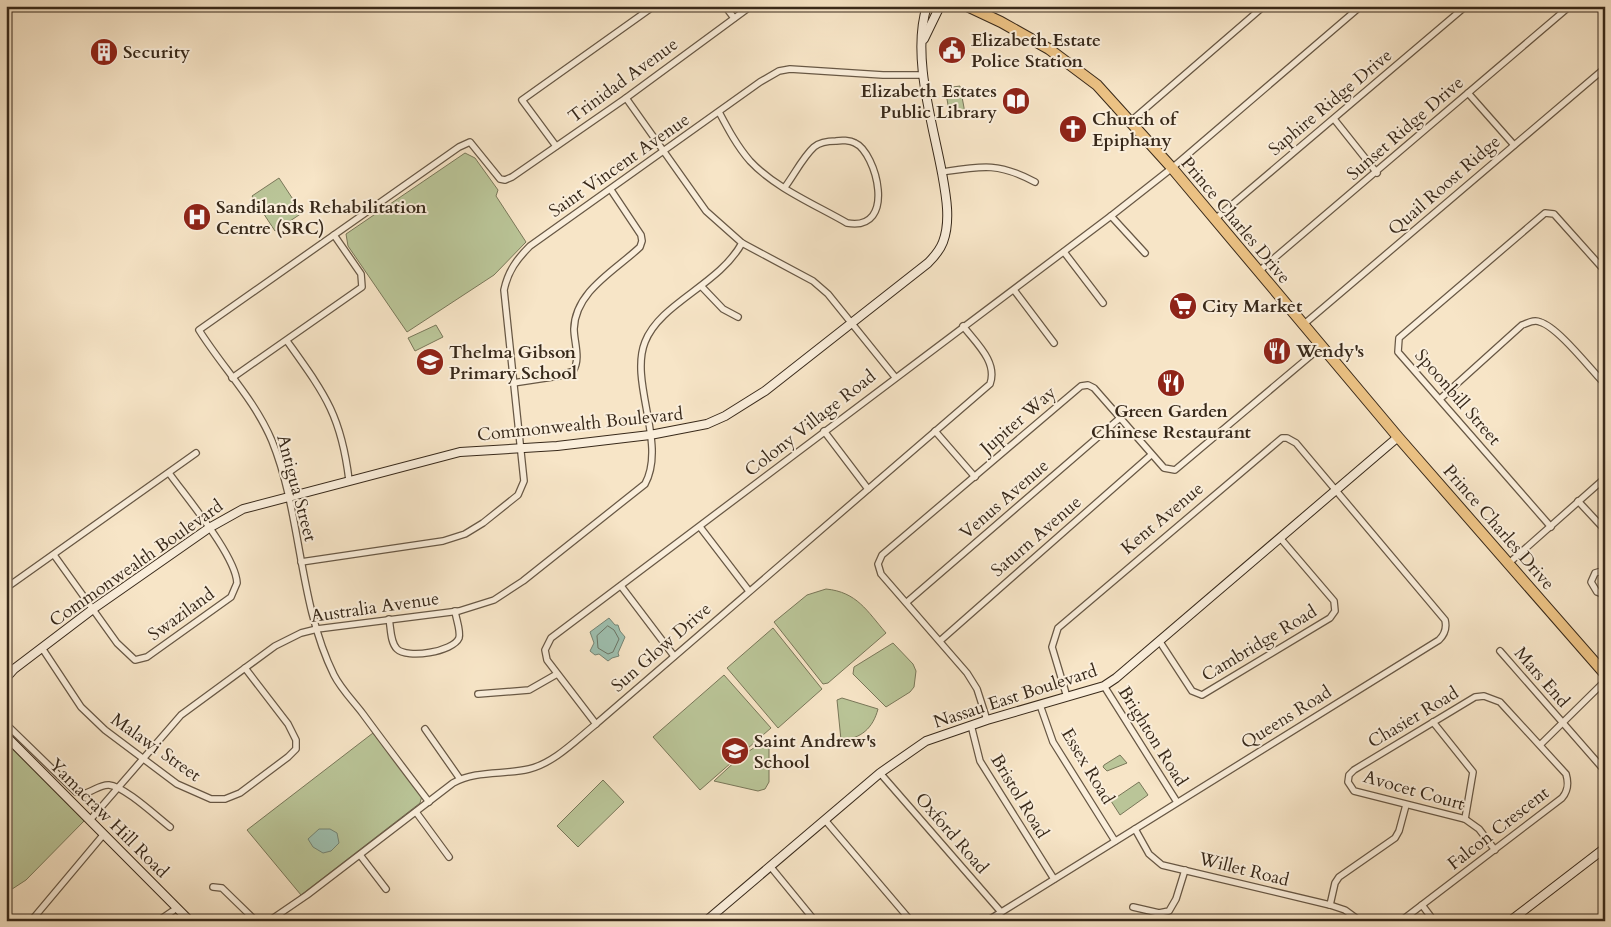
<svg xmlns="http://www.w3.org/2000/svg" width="1611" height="927" font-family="Cardo,serif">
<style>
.green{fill:#bac598;stroke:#797759}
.water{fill:#9ec0b0;stroke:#758474}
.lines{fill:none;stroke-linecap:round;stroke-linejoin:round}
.shore{stroke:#6b7465;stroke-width:1}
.street-casing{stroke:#685845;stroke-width:8}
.secondary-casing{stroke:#38291a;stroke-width:10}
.highway-casing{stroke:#38291a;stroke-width:12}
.street{stroke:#faeedb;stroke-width:5.5}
.secondary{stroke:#faeedb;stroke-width:8}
.highway{stroke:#ecc284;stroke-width:10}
.labels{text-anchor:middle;stroke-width:4;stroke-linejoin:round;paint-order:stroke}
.poi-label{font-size:18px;font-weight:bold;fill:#38291a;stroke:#faeedb;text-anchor:start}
.street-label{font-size:18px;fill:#38291a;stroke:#faeedb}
</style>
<rect width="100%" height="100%" fill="#f7e5c7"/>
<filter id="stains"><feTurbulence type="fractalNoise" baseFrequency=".004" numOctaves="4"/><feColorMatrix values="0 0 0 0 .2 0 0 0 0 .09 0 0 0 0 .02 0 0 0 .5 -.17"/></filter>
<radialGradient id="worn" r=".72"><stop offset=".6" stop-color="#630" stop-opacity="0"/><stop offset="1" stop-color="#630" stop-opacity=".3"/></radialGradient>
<g class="green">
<polygon points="960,86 965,113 950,116 945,88"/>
<polygon points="465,153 475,158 498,190 496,196 526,242 494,275 407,332 348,246 346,234"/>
<polygon points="279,178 302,213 275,231 252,196"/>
<polygon points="436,325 443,337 415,351 408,338"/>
<path d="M826 589C857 592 867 611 886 633L828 683 823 684 774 622 807 595Z"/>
<polygon points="773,628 822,689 778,728 727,668"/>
<polygon points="893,643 913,664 916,671 914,687 910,692 886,707 853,674 854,667"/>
<polygon points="724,675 771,728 700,790 653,737"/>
<path d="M842 698 878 709C873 728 861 739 841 740L837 700Z"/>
<polygon points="373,733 422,796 420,803 301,895 247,830"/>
<polygon points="769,738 769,782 765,789 758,791 714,781 740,757"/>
<polygon points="6,742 85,820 26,880 6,893"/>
<polygon points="1120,755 1127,763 1107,771 1103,767 1104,765"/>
<polygon points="603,780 624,802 578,847 557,826"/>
<polygon points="1139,782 1148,795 1120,815 1111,801"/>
</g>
<g class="water">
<polygon points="609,618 615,625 618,625 620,631 625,637 618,653 619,656 612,658 608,661 599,654 595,655 590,651 594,643 590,632"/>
<polygon points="319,829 330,829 337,833 339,843 331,851 323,853 313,847 308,839"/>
</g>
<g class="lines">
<polygon class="shore" points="608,626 614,630 619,639 613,652 608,654 598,648 597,636"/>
<defs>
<g id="street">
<polyline points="725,6 734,18"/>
<polyline points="1106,6 1134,6"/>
<polyline points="1468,93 1514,145"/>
<polyline points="626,98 706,211 742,243 813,281 828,294 895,377"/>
<path d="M719 112C728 129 737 146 750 161 775 188 816 205 847 223 898 232 876 152 855 143 850 140 841 140 836 141 829 141 820 142 814 147 803 157 794 175 785 187"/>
<polyline points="1334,119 1377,173"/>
<polyline points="1131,121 1264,6"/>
<polyline points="556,146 522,100 654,6"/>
<path d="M942 172C981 166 998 162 1035 182"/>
<polyline points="1111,216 1145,253"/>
<polyline points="1214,220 1466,6"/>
<polyline points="1064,252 1103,303"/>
<polyline points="1258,272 1570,6"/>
<polyline points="702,287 723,309 738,317"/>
<polyline points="1014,290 1054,343"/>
<polyline points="1303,325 1605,68"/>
<path d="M287 341C324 393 341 414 349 480"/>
<polyline points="232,378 362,287 361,274 334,235"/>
<path d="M513 383 559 376 573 371C581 359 574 342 574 329 575 291 616 270 640 247L642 241 641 235 611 190"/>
<path d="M1440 399 1522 325C1528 323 1534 319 1540 322 1558 327 1591 370 1605 384"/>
<polyline points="824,431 868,489"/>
<polyline points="935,431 975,477"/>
<polyline points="1578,501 1605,530"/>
<polyline points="700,527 749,591"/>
<polyline points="1551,527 1398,352 1399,338 1545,213 1554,214 1605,271"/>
<path d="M54 555 117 643 135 660 147 657 231 597 237 583C236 556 186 497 169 473"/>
<path d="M301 562 443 541 465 534 483 523 518 495 524 481 504 290C508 271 517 259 530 246L760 82 779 71 790 69 883 75H924"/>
<polyline points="1509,563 1605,478"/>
<polyline points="1605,570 1595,573 1591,582 1597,592 1605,595"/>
<polyline points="621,586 674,656"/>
<polyline points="6,588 196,453"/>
<polyline points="907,602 1120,418"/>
<path d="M389 619C391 628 390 642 397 649 407 659 453 652 459 638 461 631 456 619 455 611"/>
<polyline points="941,640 1151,455"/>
<polyline points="1160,642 1192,691 1202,695 1330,618 1335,611 1334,601 1281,539"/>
<polyline points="42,648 81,707 105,730 177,784 211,799 225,799 240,793 288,757 296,749 296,740 288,724 245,668"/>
<polyline points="1500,651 1605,771"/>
<polyline points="1104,686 1177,802"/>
<polyline points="478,694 529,690 557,674"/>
<polyline points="1040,705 1053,742 1115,841"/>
<polyline points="987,720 977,689 967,673 881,574 878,564 882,555 1081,386 1088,385 1094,388 1164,468 1175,470 1321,347"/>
<polyline points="1433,722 1473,772 1465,819"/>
<path d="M6 724 76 792C88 798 97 784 109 785 124 786 157 817 170 827"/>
<polyline points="596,724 547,660 545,650 551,638 1111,216 1172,168 1361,6"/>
<polyline points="971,725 980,761 1054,879"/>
<polyline points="425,729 460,779"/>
<polyline points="1541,744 1605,681"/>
<polyline points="880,773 1001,912"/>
<path d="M429 802C407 773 385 744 363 714 354 702 341 689 334 675 298 602 302 515 272 441 255 400 222 367 199 330L459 147 470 142 500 179 505 180 512 177 626 98 751 6"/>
<polyline points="416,812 449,857"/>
<path d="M90 820 181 715 275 646 301 633 317 629 459 611 494 600 523 581 645 484C667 444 629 382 645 342 660 303 719 285 742 243"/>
<polyline points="825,820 911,921"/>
<polyline points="1135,829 1149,854 1162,865 1330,905 1345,910 1360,921"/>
<polyline points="360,855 386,889"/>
<polyline points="770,866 815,921"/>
<polyline points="213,887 222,888 256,921"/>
<polyline points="1330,905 1335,883 1339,877 1395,838 1399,831 1406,805"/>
<polyline points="1422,905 1434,921"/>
<polyline points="1133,907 1159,913 1169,911 1176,899 1185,870"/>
<polyline points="31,921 104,834"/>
<polyline points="158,921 177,908"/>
<path d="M269 921 307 895 453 783C476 770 504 775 529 769 554 763 576 740 596 724L990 384C998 362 976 343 963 326"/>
<path d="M987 921 1439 640C1445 634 1447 628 1445 620L1296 443 1287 438H1282L1058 628 1052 647 1067 697"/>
<path d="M1401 921 1562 798C1568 791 1569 784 1566 774L1500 702 1484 696 1475 697 1354 770 1349 775 1348 782 1354 791 1465 819 1479 829 1495 850"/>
</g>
<g id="secondary">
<polyline points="924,39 940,6"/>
<path d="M6 678 14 669 93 609 209 528 243 509 460 452 557 446 650 435 707 424 725 416 765 391 928 263C934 257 940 250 943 242 951 221 946 195 942 173 933 124 911 55 927 6"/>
<polyline points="6,736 190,921"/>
<polyline points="706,921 880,773 926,741 987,720 1104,686 1116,678 1398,437"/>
<polyline points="1510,921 1605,848"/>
</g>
<polyline id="highway" points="967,6 1001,22 1049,49 1097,85 1172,168 1398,437 1605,674"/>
</defs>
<use href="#street" class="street-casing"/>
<use href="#secondary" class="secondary-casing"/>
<use href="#highway" class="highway-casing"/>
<use href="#street" class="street"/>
<use href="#secondary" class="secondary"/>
<use href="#highway" class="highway"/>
</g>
<defs>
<symbol id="civic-disc" viewBox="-11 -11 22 22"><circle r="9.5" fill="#8f2418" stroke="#faeedb"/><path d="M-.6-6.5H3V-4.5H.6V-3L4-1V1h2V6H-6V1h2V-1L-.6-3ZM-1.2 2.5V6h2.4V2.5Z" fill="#fff"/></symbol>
<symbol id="building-disc" viewBox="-11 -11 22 22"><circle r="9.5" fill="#8f2418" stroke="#faeedb"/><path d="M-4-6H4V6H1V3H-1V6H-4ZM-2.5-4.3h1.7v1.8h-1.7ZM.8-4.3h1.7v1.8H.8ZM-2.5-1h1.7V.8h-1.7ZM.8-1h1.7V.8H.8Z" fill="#fff"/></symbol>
<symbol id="library-disc" viewBox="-11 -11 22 22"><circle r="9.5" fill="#8f2418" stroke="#faeedb"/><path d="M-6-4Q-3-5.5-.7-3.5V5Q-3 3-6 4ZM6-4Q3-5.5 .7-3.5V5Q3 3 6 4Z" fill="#fff"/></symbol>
<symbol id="church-disc" viewBox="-11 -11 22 22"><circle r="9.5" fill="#8f2418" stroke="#faeedb"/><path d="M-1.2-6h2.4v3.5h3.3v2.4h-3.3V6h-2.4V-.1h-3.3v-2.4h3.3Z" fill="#fff"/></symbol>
<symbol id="hospital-disc" viewBox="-11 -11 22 22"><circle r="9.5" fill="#8f2418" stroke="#faeedb"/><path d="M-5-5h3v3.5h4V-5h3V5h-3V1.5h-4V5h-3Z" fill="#fff"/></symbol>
<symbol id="supermarket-disc" viewBox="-11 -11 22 22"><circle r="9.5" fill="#8f2418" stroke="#faeedb"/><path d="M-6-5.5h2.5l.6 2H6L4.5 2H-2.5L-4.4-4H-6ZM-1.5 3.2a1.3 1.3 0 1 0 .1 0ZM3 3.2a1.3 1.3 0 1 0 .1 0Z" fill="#fff"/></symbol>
<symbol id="restaurant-disc" viewBox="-11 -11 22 22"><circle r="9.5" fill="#8f2418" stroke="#faeedb"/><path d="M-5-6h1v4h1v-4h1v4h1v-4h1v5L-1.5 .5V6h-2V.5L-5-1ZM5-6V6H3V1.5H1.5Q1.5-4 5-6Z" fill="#fff"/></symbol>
<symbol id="school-disc" viewBox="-11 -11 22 22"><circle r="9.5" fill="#8f2418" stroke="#faeedb"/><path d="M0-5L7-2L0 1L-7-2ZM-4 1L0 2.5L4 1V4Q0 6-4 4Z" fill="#fff"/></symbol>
</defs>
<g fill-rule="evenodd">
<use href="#civic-disc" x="936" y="34" width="32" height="32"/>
<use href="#building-disc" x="88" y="36" width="32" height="32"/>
<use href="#library-disc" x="1000" y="85" width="32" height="32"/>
<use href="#church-disc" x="1057" y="113" width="32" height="32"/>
<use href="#hospital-disc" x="181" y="201" width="32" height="32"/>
<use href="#supermarket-disc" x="1167" y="290" width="32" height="32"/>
<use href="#restaurant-disc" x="1261" y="335" width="32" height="32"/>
<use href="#school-disc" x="414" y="346" width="32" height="32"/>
<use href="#restaurant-disc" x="1155" y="367" width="32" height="32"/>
<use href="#school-disc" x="719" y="735" width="32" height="32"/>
</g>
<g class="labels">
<g class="poi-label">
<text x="971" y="46">Elizabeth Estate<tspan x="971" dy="21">Police Station</tspan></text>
<text x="123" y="58">Security</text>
<text x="997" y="97" text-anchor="end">Elizabeth Estates<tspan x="997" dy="21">Public Library</tspan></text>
<text x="1092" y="125">Church of<tspan x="1092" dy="21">Epiphany</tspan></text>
<text x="216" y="213">Sandilands Rehabilitation<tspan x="216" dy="21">Centre (SRC)</tspan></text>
<text x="1202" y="312">City Market</text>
<text x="1296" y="357">Wendy's</text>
<text x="449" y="358">Thelma Gibson<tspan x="449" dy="21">Primary School</tspan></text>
<text x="1171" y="417" text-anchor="middle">Green Garden<tspan x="1171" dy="21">Chinese Restaurant</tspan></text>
<text x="754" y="747">Saint Andrew's<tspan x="754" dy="21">School</tspan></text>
</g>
<g class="street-label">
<text transform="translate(623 80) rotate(-36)" y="6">Trinidad Avenue</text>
<text transform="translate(1330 102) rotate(-40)" y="6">Saphire Ridge Drive</text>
<text transform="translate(1405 128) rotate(-41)" y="6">Sunset Ridge Drive</text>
<text transform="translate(619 165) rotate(-35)" y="6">Saint Vincent Avenue</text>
<text transform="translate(1444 185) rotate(-41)" y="6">Quail Roost Ridge</text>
<text transform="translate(1236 220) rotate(50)" y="6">Prince Charles Drive</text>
<text transform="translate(1458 397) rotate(49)" y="6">Spoonbill Street</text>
<text transform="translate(1018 420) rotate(-41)" y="6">Jupiter Way</text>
<text transform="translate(810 423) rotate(-38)" y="6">Colony Village Road</text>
<text transform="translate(580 424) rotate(-6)" y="6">Commonwealth Boulevard</text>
<text transform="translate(297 488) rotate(75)" y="6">Antigua Street</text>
<text transform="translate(1004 499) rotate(-41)" y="6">Venus Avenue</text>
<text transform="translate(1162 518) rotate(-40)" y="6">Kent Avenue</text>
<text transform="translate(1499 527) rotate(49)" y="6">Prince Charles Drive</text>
<text transform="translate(1036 536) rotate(-41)" y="6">Saturn Avenue</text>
<text transform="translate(136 563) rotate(-35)" y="6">Commonwealth Boulevard</text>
<text transform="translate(375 607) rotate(-8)" y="6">Australia Avenue</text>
<text transform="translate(181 614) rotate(-36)" y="6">Swaziland</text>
<text transform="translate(1259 643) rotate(-31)" y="6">Cambridge Road</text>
<text transform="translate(661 647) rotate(-41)" y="6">Sun Glow Drive</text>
<text transform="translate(1542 677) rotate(49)" y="6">Mars End</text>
<text transform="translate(1015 696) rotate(-18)" y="6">Nassau East Boulevard</text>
<text transform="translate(1286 717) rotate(-32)" y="6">Queens Road</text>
<text transform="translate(1413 717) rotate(-31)" y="6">Chasier Road</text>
<text transform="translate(1153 736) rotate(58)" y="6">Brighton Road</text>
<text transform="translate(156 747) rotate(35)" y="6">Malawi Street</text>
<text transform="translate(1088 766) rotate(59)" y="6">Essex Road</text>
<text transform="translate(1414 790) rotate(16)" y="6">Avocet Court</text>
<text transform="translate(1020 796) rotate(59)" y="6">Bristol Road</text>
<text transform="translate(109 818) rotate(45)" y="6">Yamacraw Hill Road</text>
<text transform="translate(1498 828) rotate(-38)" y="6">Falcon Crescent</text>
<text transform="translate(952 833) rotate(49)" y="6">Oxford Road</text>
<text transform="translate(1244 869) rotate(14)" y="6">Willet Road</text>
</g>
</g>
<rect width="1611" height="927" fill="none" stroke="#f7e5c7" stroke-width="25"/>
<rect x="8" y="8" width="1596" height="912" fill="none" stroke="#38291a" stroke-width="2.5"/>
<rect x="12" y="12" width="1586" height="902" fill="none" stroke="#38291a"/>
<rect width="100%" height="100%" filter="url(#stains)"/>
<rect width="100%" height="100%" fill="url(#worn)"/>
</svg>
